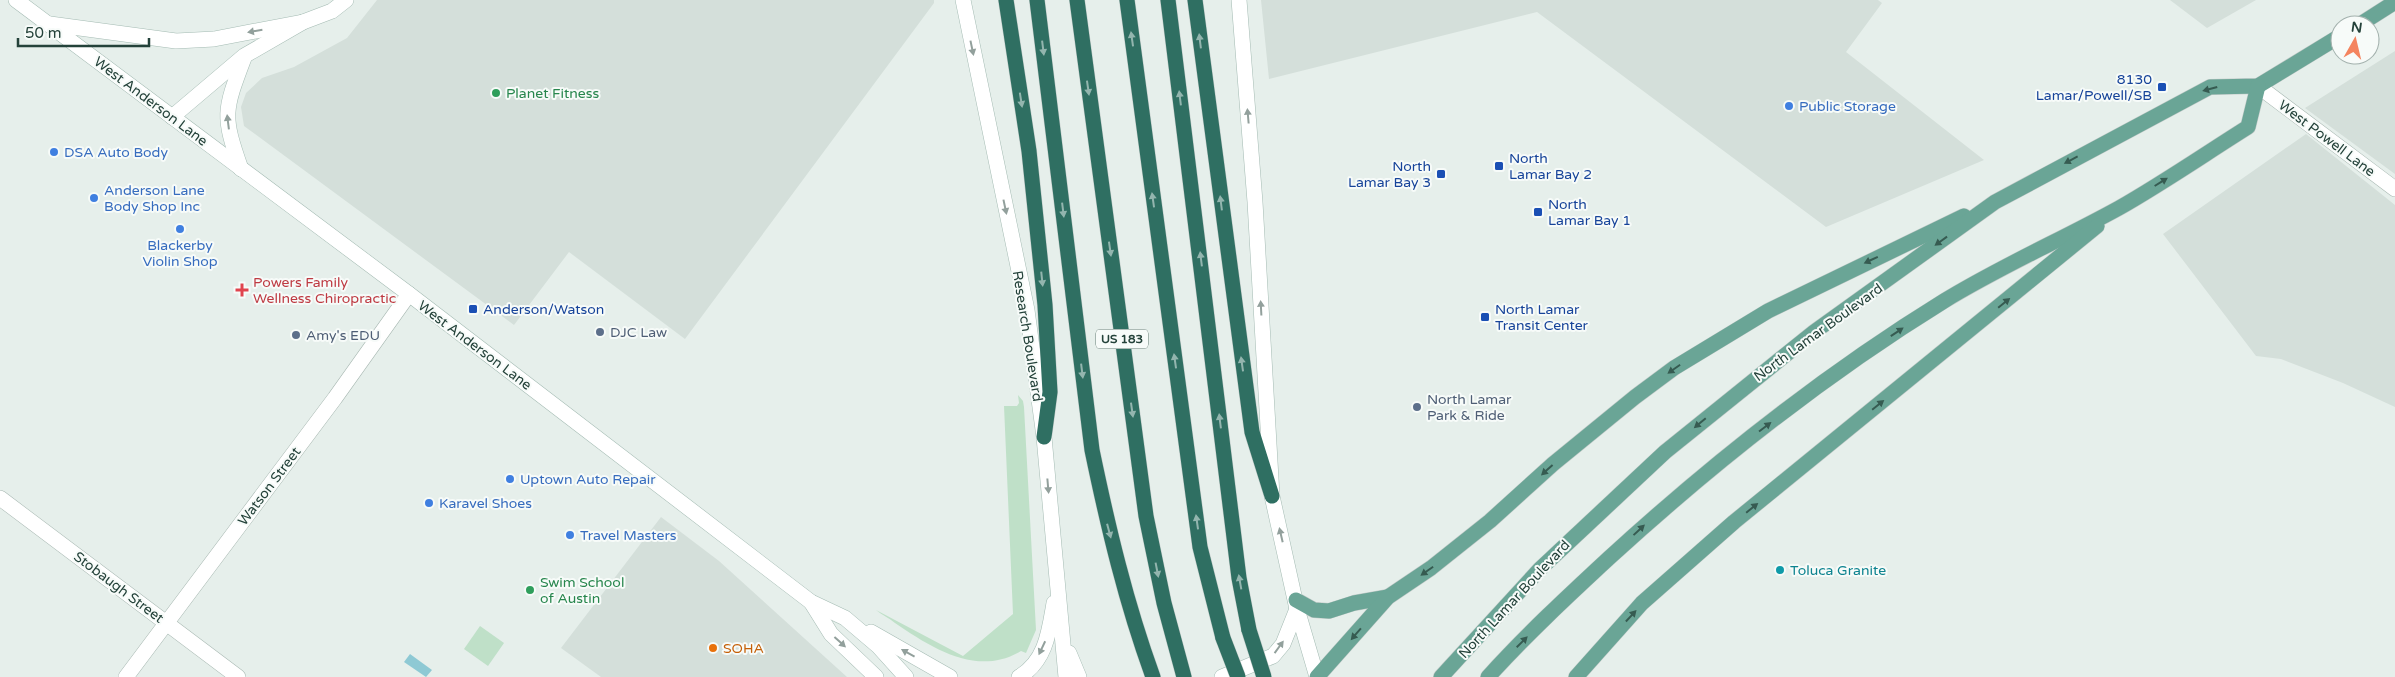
<svg xmlns="http://www.w3.org/2000/svg" width="2395" height="677" font-family="'Varela Round',sans-serif">
<style>
.built{fill:#d4dfda}
.green{fill:#bfe0c8}
.water{fill:#8ec9d4}
.lines{fill:none;stroke-linecap:round;stroke-linejoin:round}
.street-casing{stroke:#a8b8b2;stroke-width:16}
.secondary-casing{stroke:#a4bbb3;stroke-width:16}
.primary-casing{stroke:#c2cac8;stroke-width:16}
.highway-casing{stroke:#c2cac8;stroke-width:16}
.street{stroke:#fff;stroke-width:15}
.secondary{stroke:#fff;stroke-width:15}
.primary{stroke:#6aa596;stroke-width:15}
.highway{stroke:#2f6f62;stroke-width:15}
.highway-bridge-casing{stroke:#c2cac8;stroke-width:16;stroke-linecap:butt}
.highway-bridge{stroke:#2f6f62;stroke-width:15}
.oneway{fill:#92a09c}
.oneway2{fill:#93b5ae}
.oneway3{fill:#365b51}
.transit-dot{fill:#1a4fb4;stroke:#f7fbf9;stroke-width:2}
.leisure-dot{fill:#2e9e5b;stroke:#f7fbf9;stroke-width:2}
.shop-dot{fill:#3f7fe0;stroke:#f7fbf9;stroke-width:2}
.health-dot{fill:#e0444e;stroke:#f7fbf9;stroke-width:2}
.service-dot{fill:#5c6f8a;stroke:#f7fbf9;stroke-width:2}
.culture-dot{fill:#0f9aa8;stroke:#f7fbf9;stroke-width:2}
.food-dot{fill:#e8710a;stroke:#f7fbf9;stroke-width:2}
.labels{text-anchor:middle;stroke-width:4;stroke-linejoin:round;paint-order:stroke}
.shield{fill:#f7fbf9;stroke:#637a73;stroke-width:1}
.shield-label{font-size:12px;font-weight:bold;fill:#24423a}
.transit-label{font-size:14px;fill:#164399;stroke:#f7fbf9;text-anchor:start}
.leisure-label{font-size:14px;fill:#27864d;stroke:#f7fbf9;text-anchor:start}
.street-label{font-size:14px;fill:#24423a;stroke:#f7fbf9}
.shop-label{font-size:14px;fill:#366cbe;stroke:#f7fbf9;text-anchor:start}
.health-label{font-size:14px;fill:#be3a42;stroke:#f7fbf9;text-anchor:start}
.service-label{font-size:14px;fill:#4e5e75;stroke:#f7fbf9;text-anchor:start}
.culture-label{font-size:14px;fill:#0d838f;stroke:#f7fbf9;text-anchor:start}
.food-label{font-size:14px;fill:#c56008;stroke:#f7fbf9;text-anchor:start}
</style>
<rect width="100%" height="100%" fill="#e6efeb"/>
<g class="built">
<polygon points="377,0 934,0 934,3 685,339 569,252 514,325 244,126 241,107 246,93 262,78 294,67 347,38"/>
<polygon points="1261,0 1878,0 1882,3 1846,52 1984,160 1826,227 1537,12 1269,79"/>
<polygon points="2170,0 2256,0 2207,28"/>
<polygon points="2395,51 2395,174 2305,108"/>
<polygon points="2306,134 2395,205 2395,407 2343,383 2281,359 2256,356 2163,234"/>
<polygon points="661,517 719,561 847,677 601,677 561,648"/>
</g>
<g class="green">
<path d="M1018 395 1023 401 1024 407 1036 630 1026 653 1021 651C978 677 933 649 895 623 889 618 882 615 876 610L963 656 1013 614 1004 406H1017L1019 403Z"/>
<polygon points="480,626 504,643 488,666 464,649"/>
</g>
<polygon class="water" points="410,654 432,670 426,677 404,662"/>
<g class="lines">
<defs>
<g id="street">
<polyline points="2258,86 2395,189"/>
<polyline points="0,498 238,677"/>
<polyline points="126,677 335,398 409,294"/>
</g>
<g id="secondary">
<polyline points="16,0 409,294 811,602 845,618 878,646 906,677"/>
<polyline points="963,0 1027,310 1044,437 1066,677"/>
<polyline points="1239,0 1255,202 1272,496 1297,609 1317,677"/>
<polyline points="50,24 176,41 214,39 303,22"/>
<polyline points="172,117 244,56 303,22 332,11 346,0"/>
<path d="M241 169C222 115 224 111 244 58"/>
<polyline points="811,602 831,634 876,677"/>
<polyline points="871,632 950,677"/>
<polyline points="1069,653 1079,677"/>
<path d="M1019 677C1046 661 1049 632 1054 603"/>
<polyline points="1222,677 1273,656 1283,644 1297,609"/>
</g>
<g id="primary">
<polyline points="2359,25 2395,2"/>
<polyline points="1296,600 1314,610 1329,611 1354,603 1388,597"/>
<polyline points="1317,677 1388,597 1431,568 1490,521 1553,464 1635,397 1674,368 1768,311 1964,216"/>
<polyline points="1441,677 1540,569 1665,452 1814,332 1995,202 2210,87 2258,86 2340,36"/>
<path d="M1488 677C1526 635 1568 596 1609 558 1713 463 1824 375 1944 301 2001 266 2061 240 2119 208 2163 183 2205 154 2248 127L2258 86"/>
<polyline points="1576,677 1642,603 1734,522 2097,226"/>
</g>
<g id="highway">
<polyline points="1006,0 1029,151 1045,305 1050,392 1044,437"/>
<path d="M1037 0 1092 450C1108 527 1126 603 1153 677"/>
<polyline points="1077,0 1146,516 1164,603 1184,677"/>
<polyline points="1127,0 1200,547 1223,638"/>
<polyline points="1168,0 1239,578 1249,630"/>
<polyline points="1195,0 1252,432 1272,496"/>
</g>
</defs>
<use href="#street" class="street-casing"/>
<use href="#secondary" class="secondary-casing"/>
<use href="#primary" class="primary-casing"/>
<use href="#highway" class="highway-casing"/>
<use href="#street" class="street"/>
<use href="#secondary" class="secondary"/>
<use href="#primary" class="primary"/>
<use href="#highway" class="highway"/>
<defs>
<g id="highway-bridge">
<polyline points="1249,630 1264,677"/>
<polyline points="1223,638 1238,677"/>
</g>
</defs>
<use href="#highway-bridge" class="highway-bridge-casing"/>
<use href="#highway-bridge" class="highway-bridge"/>
</g>
<defs><path id="oneway-solid" d="M-6-.8H1V-3.2L6.5 0L1 3.2V.8H-6Z" transform="scale(1.25)"/></defs>
<g class="oneway">
<use href="#oneway-solid" transform="translate(255 31) rotate(170)"/>
<use href="#oneway-solid" transform="translate(972 48) rotate(78)"/>
<use href="#oneway-solid" transform="translate(1248 116) rotate(-95)"/>
<use href="#oneway-solid" transform="translate(228 122) rotate(-97)"/>
<use href="#oneway-solid" transform="translate(1005 207) rotate(78)"/>
<use href="#oneway-solid" transform="translate(1261 308) rotate(-93)"/>
<use href="#oneway-solid" transform="translate(1048 486) rotate(85)"/>
<use href="#oneway-solid" transform="translate(1281 535) rotate(-103)"/>
<use href="#oneway-solid" transform="translate(840 642) rotate(42)"/>
<use href="#oneway-solid" transform="translate(1279 647) rotate(-54)"/>
<use href="#oneway-solid" transform="translate(1042 648) rotate(115)"/>
<use href="#oneway-solid" transform="translate(908 653) rotate(-151)"/>
</g>
<g class="oneway2">
<use href="#oneway-solid" transform="translate(1132 39) rotate(-98)"/>
<use href="#oneway-solid" transform="translate(1200 41) rotate(-97)"/>
<use href="#oneway-solid" transform="translate(1043 48) rotate(83)"/>
<use href="#oneway-solid" transform="translate(1088 88) rotate(82)"/>
<use href="#oneway-solid" transform="translate(1180 98) rotate(-97)"/>
<use href="#oneway-solid" transform="translate(1021 100) rotate(81)"/>
<use href="#oneway-solid" transform="translate(1153 200) rotate(-98)"/>
<use href="#oneway-solid" transform="translate(1221 203) rotate(-97)"/>
<use href="#oneway-solid" transform="translate(1063 210) rotate(83)"/>
<use href="#oneway-solid" transform="translate(1110 249) rotate(82)"/>
<use href="#oneway-solid" transform="translate(1201 259) rotate(-97)"/>
<use href="#oneway-solid" transform="translate(1042 279) rotate(84)"/>
<use href="#oneway-solid" transform="translate(1175 361) rotate(-98)"/>
<use href="#oneway-solid" transform="translate(1242 364) rotate(-98)"/>
<use href="#oneway-solid" transform="translate(1082 371) rotate(83)"/>
<use href="#oneway-solid" transform="translate(1132 410) rotate(82)"/>
<use href="#oneway-solid" transform="translate(1220 421) rotate(-97)"/>
<use href="#oneway-solid" transform="translate(1197 522) rotate(-98)"/>
<use href="#oneway-solid" transform="translate(1109 531) rotate(75)"/>
<use href="#oneway-solid" transform="translate(1157 570) rotate(79)"/>
<use href="#oneway-solid" transform="translate(1240 582) rotate(-100)"/>
</g>
<g class="oneway3">
<use href="#oneway-solid" transform="translate(2210 89) rotate(165)"/>
<use href="#oneway-solid" transform="translate(2071 160) rotate(152)"/>
<use href="#oneway-solid" transform="translate(2161 182) rotate(-32)"/>
<use href="#oneway-solid" transform="translate(1941 241) rotate(144)"/>
<use href="#oneway-solid" transform="translate(1871 260) rotate(155)"/>
<use href="#oneway-solid" transform="translate(2004 303) rotate(-39)"/>
<use href="#oneway-solid" transform="translate(1897 332) rotate(-34)"/>
<use href="#oneway-solid" transform="translate(1674 369) rotate(145)"/>
<use href="#oneway-solid" transform="translate(1878 405) rotate(-39)"/>
<use href="#oneway-solid" transform="translate(1700 423) rotate(140)"/>
<use href="#oneway-solid" transform="translate(1765 427) rotate(-37)"/>
<use href="#oneway-solid" transform="translate(1547 470) rotate(138)"/>
<use href="#oneway-solid" transform="translate(1752 508) rotate(-39)"/>
<use href="#oneway-solid" transform="translate(1639 530) rotate(-43)"/>
<use href="#oneway-solid" transform="translate(1427 571) rotate(145)"/>
<use href="#oneway-solid" transform="translate(1631 616) rotate(-47)"/>
<use href="#oneway-solid" transform="translate(1356 634) rotate(131)"/>
<use href="#oneway-solid" transform="translate(1522 642) rotate(-45)"/>
</g>
<g class="transit-dot">
<rect x="2157" y="82" width="10" height="10" rx="2.5"/>
<rect x="1494" y="161" width="10" height="10" rx="2.5"/>
<rect x="1436" y="169" width="10" height="10" rx="2.5"/>
<rect x="1533" y="207" width="10" height="10" rx="2.5"/>
<rect x="468" y="304" width="10" height="10" rx="2.5"/>
<rect x="1480" y="312" width="10" height="10" rx="2.5"/>
</g>
<g class="leisure-dot">
<circle cx="496" cy="93" r="5"/>
<circle cx="530" cy="590" r="5"/>
</g>
<g class="shop-dot">
<circle cx="1789" cy="106" r="5"/>
<circle cx="54" cy="152" r="5"/>
<circle cx="94" cy="198" r="5"/>
<circle cx="180" cy="229" r="5"/>
<circle cx="510" cy="479" r="5"/>
<circle cx="429" cy="503" r="5"/>
<circle cx="570" cy="535" r="5"/>
</g>
<path class="health-dot" d="M239.5 282.5h5v5h5v5h-5v5h-5v-5h-5v-5h5z"/>
<g class="service-dot">
<circle cx="600" cy="332" r="5"/>
<circle cx="296" cy="335" r="5"/>
<circle cx="1417" cy="407" r="5"/>
</g>
<circle class="culture-dot" cx="1780" cy="570" r="5"/>
<circle class="food-dot" cx="713" cy="648" r="5"/>
<g class="labels">
<rect class="shield" x="1096" y="329.5" width="52" height="19" rx="4"/>
<g class="shield-label">
<text x="1122" y="343">US 183</text>
</g>
<g class="transit-label">
<text x="2152" y="84" text-anchor="end">8130<tspan x="2152" dy="16">Lamar/Powell/SB</tspan></text>
<text x="1509" y="163">North<tspan x="1509" dy="16">Lamar Bay 2</tspan></text>
<text x="1431" y="171" text-anchor="end">North<tspan x="1431" dy="16">Lamar Bay 3</tspan></text>
<text x="1548" y="209">North<tspan x="1548" dy="16">Lamar Bay 1</tspan></text>
<text x="483" y="314">Anderson/Watson</text>
<text x="1495" y="314">North Lamar<tspan x="1495" dy="16">Transit Center</tspan></text>
</g>
<g class="leisure-label">
<text x="506" y="98">Planet Fitness</text>
<text x="540" y="587">Swim School<tspan x="540" dy="16">of Austin</tspan></text>
</g>
<g class="street-label">
<text transform="translate(151 101) rotate(37)" y="5">West Anderson Lane</text>
<text transform="translate(2327 138) rotate(37)" y="5">West Powell Lane</text>
<text transform="translate(1818 332) rotate(-36)" y="5">North Lamar Boulevard</text>
<text transform="translate(1028 336) rotate(81)" y="5">Research Boulevard</text>
<text transform="translate(475 345) rotate(37)" y="5">West Anderson Lane</text>
<text transform="translate(269 486) rotate(-53)" y="5">Watson Street</text>
<text transform="translate(119 587) rotate(37)" y="5">Stobaugh Street</text>
<text transform="translate(1514 599) rotate(-47)" y="5">North Lamar Boulevard</text>
</g>
<g class="shop-label">
<text x="1799" y="111">Public Storage</text>
<text x="64" y="157">DSA Auto Body</text>
<text x="104" y="195">Anderson Lane<tspan x="104" dy="16">Body Shop Inc</tspan></text>
<text x="180" y="250" text-anchor="middle">Blackerby<tspan x="180" dy="16">Violin Shop</tspan></text>
<text x="520" y="484">Uptown Auto Repair</text>
<text x="439" y="508">Karavel Shoes</text>
<text x="580" y="540">Travel Masters</text>
</g>
<g class="health-label">
<text x="253" y="287">Powers Family<tspan x="253" dy="16">Wellness Chiropractic</tspan></text>
</g>
<g class="service-label">
<text x="610" y="337">DJC Law</text>
<text x="306" y="340">Amy's EDU</text>
<text x="1427" y="404">North Lamar<tspan x="1427" dy="16">Park &amp; Ride</tspan></text>
</g>
<g class="culture-label">
<text x="1790" y="575">Toluca Granite</text>
</g>
<g class="food-label">
<text x="723" y="653">SOHA</text>
</g>
</g>
<g transform="translate(2355 40) rotate(8)"><circle r="24" fill="#f7fbf9" stroke="#a3b1ad"/>
<path d="M0-4L9 19L0 12L-9 19Z" fill="#f4845f"/>
<text y="-8" font-size="14" font-weight="bold" text-anchor="middle" fill="#24423a">N</text>
</g>
<path d="M18 38v8h131v-8" fill="none" stroke="#24423a" stroke-width="2.5"/>
<text x="25" y="38" font-size="15" fill="#24423a" stroke="#f7fbf9" stroke-width="4" paint-order="stroke">50 m</text>
</svg>
